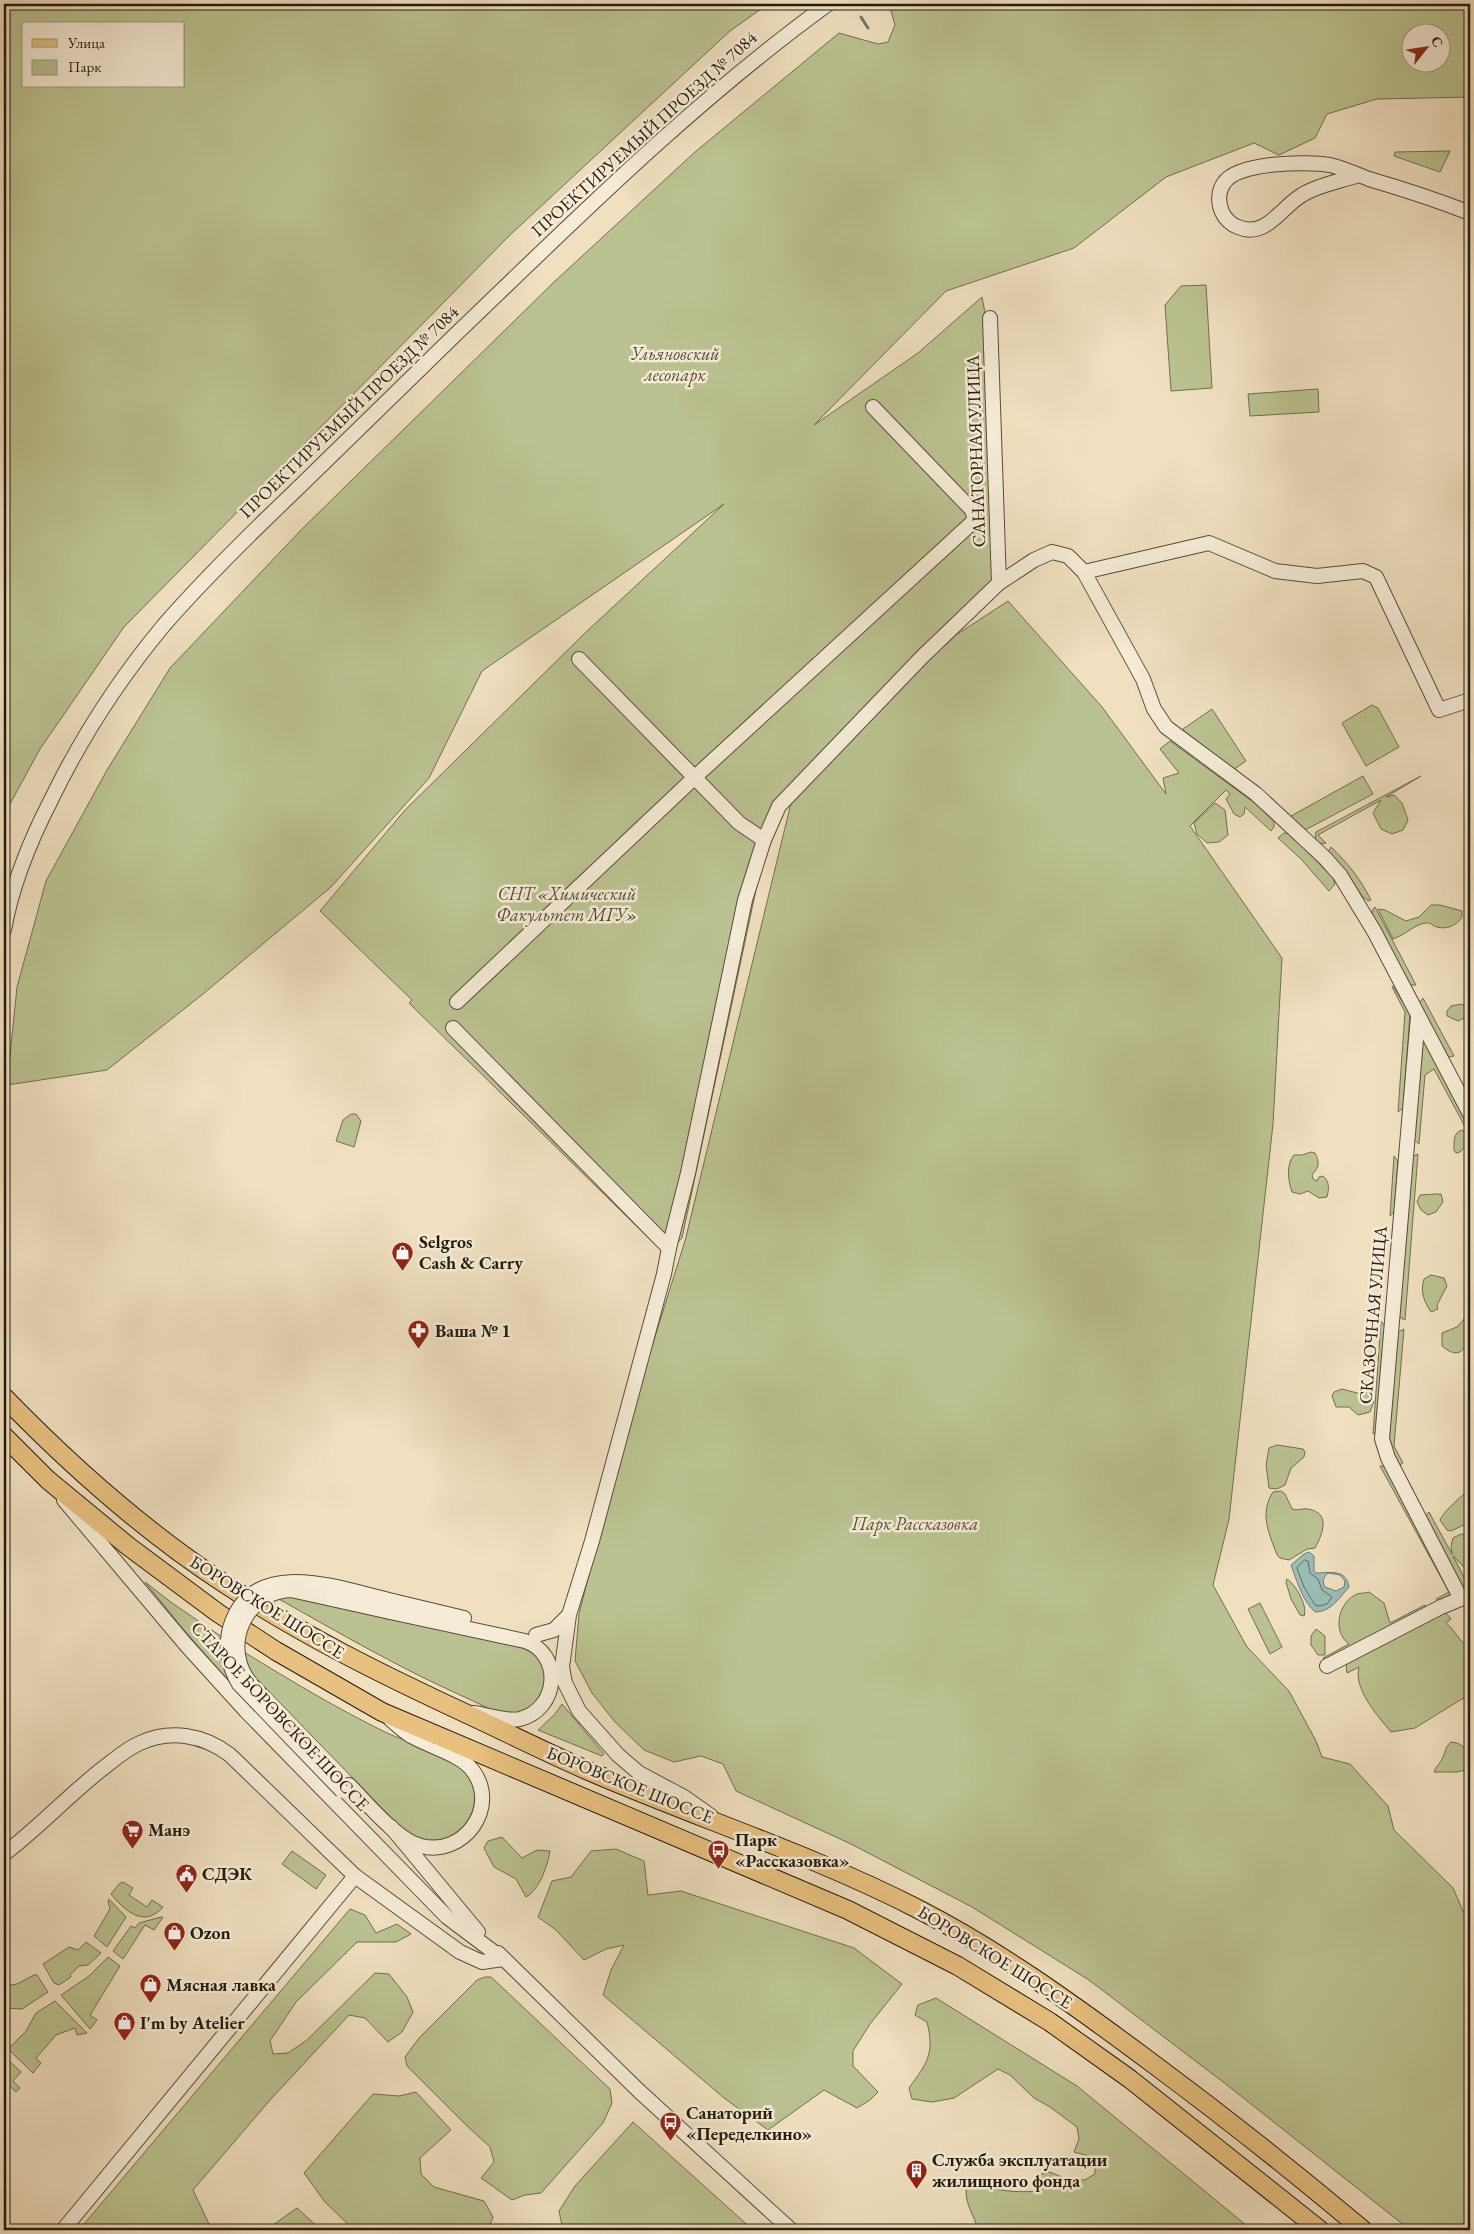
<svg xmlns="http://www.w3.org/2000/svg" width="1474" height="2234" font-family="'EB Garamond',serif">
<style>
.green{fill:#bbc291;stroke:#706e4f;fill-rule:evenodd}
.water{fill:#9abdb5;stroke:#6b7c72;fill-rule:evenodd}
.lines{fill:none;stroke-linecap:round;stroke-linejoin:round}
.shore{stroke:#606c61;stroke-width:1}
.stream{stroke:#6b7c72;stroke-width:3}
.minor-casing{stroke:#584c3a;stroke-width:16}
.major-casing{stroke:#251b0d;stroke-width:20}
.minor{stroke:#f5ebd6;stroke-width:14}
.major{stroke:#e8c080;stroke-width:18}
.minor-bridge-casing{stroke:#584c3a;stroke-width:16;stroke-linecap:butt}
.minor-bridge{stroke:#f5ebd6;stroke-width:14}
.labels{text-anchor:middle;stroke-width:5;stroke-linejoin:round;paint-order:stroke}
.street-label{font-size:18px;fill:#251b0d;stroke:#f5ebd6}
.park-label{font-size:18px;font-style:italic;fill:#524d35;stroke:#f5ebd6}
.poi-label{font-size:18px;font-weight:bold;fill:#251b0d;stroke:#f5ebd6;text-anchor:start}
</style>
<rect width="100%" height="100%" fill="#f0e0c0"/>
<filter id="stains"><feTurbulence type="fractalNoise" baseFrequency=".004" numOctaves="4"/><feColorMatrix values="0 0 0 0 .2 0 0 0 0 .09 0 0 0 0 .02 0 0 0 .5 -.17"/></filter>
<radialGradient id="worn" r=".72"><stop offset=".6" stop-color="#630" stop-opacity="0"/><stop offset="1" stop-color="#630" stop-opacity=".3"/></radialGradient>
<g class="green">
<path d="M4 4H768L730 31 510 235 124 627 40 749 4 815ZM24 24H184V86H24Z"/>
<path d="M889 4H1470V97L1377 99 1327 114 1315 138 1279 155 1254 143 1166 177 1074 248 946 291 814 425 918 353 982 297 987 323 993 581 773 810 682 1238 666 1255 409 1003 412 1000 320 911 405 810 585 633 724 504 482 671 429 778 331 887 203 994 107 1070 7 1085 17 987 46 881 107 770 170 668 302 529 554 282 695 152 839 33 878 44 888 42 895 25ZM1412 32H1442V62H1412Z"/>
<polygon points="1450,151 1440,172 1394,156 1395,152"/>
<polygon points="1206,285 1212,388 1171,391 1165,305 1181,286"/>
<polygon points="1318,389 1319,412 1250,416 1248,394"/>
<polygon points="1008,601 1102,707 1166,794 1163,778 1179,773 1160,749 1170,741 1252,801 1274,821 1274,827 1271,831 1245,807 1244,814 1240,817 1234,814 1226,799 1230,794 1226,790 1190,826 1282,958 1273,1124 1229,1519 1213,1585 1247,1647 1289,1691 1316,1741 1322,1757 1350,1764 1388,1806 1394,1830 1453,1888 1470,1927 1470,2230 1410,2230 1227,2085 1089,1980 972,1907 851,1844 736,1791 723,1764 701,1756 674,1762 644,1750 615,1722 592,1693 575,1661 579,1614 625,1432 685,1241 791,803 926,662 956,635"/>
<polygon points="1372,705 1378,708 1399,747 1366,766 1342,723"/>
<polygon points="1212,709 1246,761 1233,770 1182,733 1183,729"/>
<polygon points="1363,776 1373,794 1307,829 1302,828 1291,816"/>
<polygon points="1421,776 1386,797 1394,795 1402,803 1408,820 1403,830 1392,834 1381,829 1373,813 1381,800 1318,835 1326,843 1320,844 1315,840 1316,832"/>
<polygon points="1215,803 1225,810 1228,835 1219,842 1207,843 1197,834 1194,823"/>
<polygon points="1284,833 1290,834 1333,878 1335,884 1329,891 1301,859 1278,838"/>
<path d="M1331 847C1348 863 1361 880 1371 900L1368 901 1362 896 1348 874 1328 852Z"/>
<path d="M1431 905H1440L1462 911V917C1457 925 1447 930 1437 927 1433 926 1430 922 1426 923 1415 924 1405 935 1393 939L1378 909 1385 910 1406 921 1419 917Z"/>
<polygon points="1375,907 1416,985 1409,985 1372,916 1373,909"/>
<polygon points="1393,986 1410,1014 1403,1108 1398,1112 1405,1012 1392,987"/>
<polygon points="1469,996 1470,1015 1458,1021 1447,1016 1447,1011 1451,1006 1462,1004 1466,1008 1469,1008"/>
<polygon points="1423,998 1454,1056 1448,1057 1419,1004"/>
<polygon points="1421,1038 1425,1039 1470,1125 1470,1136 1434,1069 1425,1075 1419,1144 1413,1139"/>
<polygon points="351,1114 356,1114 361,1121 354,1147 336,1141 343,1120"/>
<path d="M1462 1130 1468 1135V1143L1460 1152 1456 1153 1454 1150C1454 1141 1453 1133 1462 1130Z"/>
<path d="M1311 1152 1315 1153C1320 1163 1319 1167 1312 1175L1313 1179 1317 1181 1319 1177 1323 1176C1330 1182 1329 1189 1327 1197L1319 1198 1308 1191 1300 1194 1292 1192C1288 1181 1286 1164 1294 1155H1302Z"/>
<polygon points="1418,1154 1405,1320 1399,1317 1411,1157"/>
<polygon points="1394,1156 1398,1161 1394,1212 1390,1216"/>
<polygon points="1437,1194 1441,1194 1443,1202 1436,1212 1428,1215 1421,1210 1417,1202 1420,1195"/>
<path d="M1431 1275 1444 1278 1447 1286 1437 1305 1438 1309 1431 1312C1424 1301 1420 1292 1424 1279Z"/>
<path d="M1465 1318 1470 1319C1470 1335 1466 1367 1442 1346V1333L1457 1327Z"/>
<polygon points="1381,1321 1385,1326 1376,1432 1373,1434"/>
<polygon points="1404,1329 1394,1446 1403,1463 1400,1465 1397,1464 1387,1444 1398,1332"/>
<polygon points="1342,1389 1361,1394 1369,1392 1374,1401 1370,1412 1358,1415 1349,1407 1336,1407 1332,1396 1334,1392"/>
<polygon points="1277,1445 1303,1449 1305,1452 1304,1457 1291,1468 1285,1485 1277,1489 1269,1488 1266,1465 1269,1448"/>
<polygon points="1380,1466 1385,1466 1452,1596 1439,1602 1436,1599 1449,1592"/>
<path d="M1470 1490V1522L1451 1531 1447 1530 1440 1520C1443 1512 1463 1494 1470 1490Z"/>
<path d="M1281 1491 1285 1494 1292 1509C1298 1511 1302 1508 1308 1509 1332 1513 1322 1535 1315 1548L1307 1549 1289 1560 1280 1558 1277 1555C1269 1533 1259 1514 1273 1492Z"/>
<polygon points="1429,1512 1452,1554 1451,1546 1453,1538 1461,1534 1470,1535 1470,1573 1453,1556 1467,1583 1470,1582 1470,1589 1466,1590 1461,1585 1425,1517"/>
<path d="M1287 1579C1296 1585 1308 1606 1304 1616L1300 1615 1291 1599 1286 1582Z"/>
<polygon points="145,1582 172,1603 222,1637 241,1695 183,1629"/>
<path d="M1369 1592 1384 1603 1390 1623 1425 1605 1424 1609 1324 1661 1323 1658 1349 1644C1332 1632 1338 1602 1357 1594 1361 1593 1366 1593 1369 1592Z"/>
<path d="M292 1596 523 1648C554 1661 553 1698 524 1711 521 1713 517 1715 514 1715 495 1714 477 1702 460 1695 398 1667 339 1633 279 1599Z"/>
<polygon points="1260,1603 1282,1647 1270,1654 1248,1609"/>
<path d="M1442 1612 1446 1613 1451 1619 1446 1623C1455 1630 1460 1643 1470 1648V1694L1415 1728 1391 1732C1378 1716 1353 1689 1359 1667L1347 1673 1346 1664 1350 1661Z"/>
<polygon points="1316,1629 1325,1636 1325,1655 1318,1655 1311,1645 1311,1636"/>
<path d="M244 1652C291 1681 338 1709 387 1733 410 1743 436 1751 457 1764 491 1786 473 1841 433 1841 423 1841 413 1836 404 1831L255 1677 249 1669Z"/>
<polygon points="562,1704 604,1754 602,1756 538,1730 555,1714"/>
<path d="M1451 1742C1466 1743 1470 1755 1470 1769L1457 1772H1434C1436 1766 1441 1763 1443 1757 1446 1751 1445 1747 1451 1742Z"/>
<path d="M502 1837 522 1858 537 1850 550 1851C547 1867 540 1889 526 1897L516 1879 494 1867 484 1848 488 1841Z"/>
<polygon points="616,1849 644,1861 648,1895 681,1891 854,1948 902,1984 870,2024 853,2051 853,2066 878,2092 870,2100 857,2108 824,2090 768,2130 724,2098 603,1995 611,1970 624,1945 606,1949 584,1960 556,1930 538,1917 552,1881 571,1877 591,1851"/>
<polygon points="292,1851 326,1875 316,1889 282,1864"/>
<path d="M123 1882 133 1888 129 1895 147 1907 152 1900 163 1907C144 1929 124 1910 111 1894L119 1884Z"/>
<polygon points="109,1899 126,1917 107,1947 94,1936 110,1909 108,1901"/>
<polygon points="350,1909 365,1915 376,1933 397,1924 411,1934 396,1942 357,1942 296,2002 270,2041 273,2054 288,2053 307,2040 375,1973 389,1974 407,1997 413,2012 402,2032 388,2042 365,2018 349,2015 270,2100 193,2190 209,2224 162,2230 79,2230"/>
<polygon points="161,1917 163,1917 154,1930 145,1925 123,1959 113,1951 131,1926 135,1928 139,1923"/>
<polygon points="86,1942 101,1953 88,1965 79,1966 70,1975 71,1977 59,1985 54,1983 43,1964 69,1947 78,1950"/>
<polygon points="108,1957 120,1966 90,2015 97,2020 90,2029 61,1995 89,1976"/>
<polygon points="34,1975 37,1975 48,1992 22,2009 4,2008 4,1986 17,1984"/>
<polygon points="485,1977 491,1977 610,2089 612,2103 603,2123 541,2193 525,2195 512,2200 481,2178 494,2162 490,2147 465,2124 407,2066 405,2057 419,2038 477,1980"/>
<path d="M936 1998 1077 2086 1252 2230H978C974 2214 966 2207 966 2190L973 2183C996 2191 1016 2193 1041 2191L1038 2175 1050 2172 1066 2179 1085 2180 1095 2174V2162L1089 2156 1074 2152 1079 2139 1077 2127 1050 2107 1034 2098 1010 2075 998 2069 954 2098 932 2102 912 2099 909 2088C927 2063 935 2054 927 2022L915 2015 918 2005Z"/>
<polygon points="55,2001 87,2033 77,2035 75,2028 56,2035 36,2058 41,2063 33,2073 8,2049 26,2031 36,2013"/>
<polygon points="4,2056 21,2072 13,2081 20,2088 16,2092 4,2081"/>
<polygon points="416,2092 451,2130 420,2158 421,2174 434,2187 484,2201 493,2217 488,2230 354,2230 325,2202 304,2173 373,2094 399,2096"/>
<polygon points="633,2122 753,2230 563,2230 559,2211 575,2186"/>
<polygon points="297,2208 321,2230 266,2230"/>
</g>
<path class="water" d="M1309 1552 1314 1556V1571L1316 1573C1329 1573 1346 1568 1349 1587 1339 1598 1331 1612 1315 1612 1302 1600 1297 1581 1291 1565L1304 1554ZM1328 1573 1340 1575 1345 1581 1344 1587 1336 1591 1325 1587C1322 1581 1323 1578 1328 1573Z"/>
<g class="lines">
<polygon class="shore" points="1305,1560 1308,1561 1310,1573 1318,1579 1322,1590 1332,1597 1327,1604 1320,1606 1315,1605 1304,1587 1297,1568"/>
<polyline class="stream" points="861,17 868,28"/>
<defs>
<g id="minor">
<path d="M1359 175C1341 181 1318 185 1302 195 1281 207 1266 239 1238 227 1232 225 1225 219 1222 212 1218 203 1218 191 1224 183 1238 162 1307 161 1330 165 1343 168 1356 174 1369 179 1403 189 1437 200 1470 213"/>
<polyline points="990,318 999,583"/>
<polyline points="1084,572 1209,543 1275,571 1317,576 1363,571 1376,577 1439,710 1470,700"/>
<polyline points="579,659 739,823 764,840"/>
<path d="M4 930C12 884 30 841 51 800 81 738 120 678 164 625 204 579 248 536 292 494 346 441 401 388 455 335 575 220 693 102 828 4"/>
<polyline points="457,1002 695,777 975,520 972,510 873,407"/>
<polyline points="1418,1016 1382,1439 1388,1458 1461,1599"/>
<polyline points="453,1028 669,1248"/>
<polyline points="64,1500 187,1646 246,1711 447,1917 503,1959"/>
<polyline points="393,1601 464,1618"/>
<path d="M390 1612 525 1641C563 1654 559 1709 520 1719 507 1722 488 1715 474 1713"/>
<polyline points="536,1635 554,1630 568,1616"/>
<polyline points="1327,1666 1441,1607 1470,1595"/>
<path d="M349 1785C367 1803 397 1840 421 1846 463 1857 500 1808 473 1771 462 1755 429 1746 411 1736 403 1731 397 1725 390 1719"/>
<polyline points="711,1816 684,1797 639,1773 618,1755 579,1711 565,1683 562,1667 569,1615 592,1541 664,1274 669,1248 688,1173 745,900 764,840 779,806 922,657 999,583 1034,560 1052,552 1068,556 1084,572 1143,679 1154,709 1166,727 1256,794 1324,857 1340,875 1374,931 1470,1114"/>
<polyline points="391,1827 478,1932"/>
<path d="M4 1854C38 1828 68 1796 102 1769 114 1760 126 1749 140 1743 171 1729 204 1735 230 1755L355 1876 460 1952 482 1962 503 1959"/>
<polyline points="498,1953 639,2091 791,2230"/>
<polyline points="63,2230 355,1876"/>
</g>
<g id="major">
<path d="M4 1397C71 1466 144 1531 225 1584 302 1635 383 1675 467 1714 508 1733 549 1754 591 1772 700 1819 813 1855 918 1909 1000 1951 1074 2005 1148 2060 1221 2114 1293 2171 1363 2230"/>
<polyline points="4,1436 48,1480 128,1546 218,1613 276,1651 382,1712 848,1910 958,1966 1050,2022 1130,2079 1320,2230"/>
</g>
</defs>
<use href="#minor" class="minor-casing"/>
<use href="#major" class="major-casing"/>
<use href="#minor" class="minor"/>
<use href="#major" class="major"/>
<defs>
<g id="minor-bridge">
<path d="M265 1699C255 1689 244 1678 240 1664 229 1629 254 1591 291 1590L390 1612"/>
<path d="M342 1791 239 1684C228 1666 224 1643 232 1622 257 1555 343 1590 393 1601"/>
</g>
</defs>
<use href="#minor-bridge" class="minor-bridge-casing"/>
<use href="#minor-bridge" class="minor-bridge"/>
</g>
<defs>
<symbol id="shop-pin" viewBox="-11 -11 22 30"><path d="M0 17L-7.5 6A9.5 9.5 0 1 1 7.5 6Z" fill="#8f2418" stroke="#f5ebd6"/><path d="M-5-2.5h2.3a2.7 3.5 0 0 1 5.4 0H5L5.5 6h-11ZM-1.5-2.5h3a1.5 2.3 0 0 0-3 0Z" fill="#fff"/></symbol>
<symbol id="pharmacy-pin" viewBox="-11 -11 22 30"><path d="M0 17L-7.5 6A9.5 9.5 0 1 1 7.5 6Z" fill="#8f2418" stroke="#f5ebd6"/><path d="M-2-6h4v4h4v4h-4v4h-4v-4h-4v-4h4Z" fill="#fff"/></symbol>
<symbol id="supermarket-pin" viewBox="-11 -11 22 30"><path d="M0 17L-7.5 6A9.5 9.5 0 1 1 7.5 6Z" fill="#8f2418" stroke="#f5ebd6"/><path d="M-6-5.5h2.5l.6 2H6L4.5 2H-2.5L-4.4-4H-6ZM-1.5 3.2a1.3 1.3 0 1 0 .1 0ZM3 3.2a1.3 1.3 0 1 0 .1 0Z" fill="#fff"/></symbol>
<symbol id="bus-pin" viewBox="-11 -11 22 30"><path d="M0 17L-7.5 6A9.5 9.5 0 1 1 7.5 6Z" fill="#8f2418" stroke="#f5ebd6"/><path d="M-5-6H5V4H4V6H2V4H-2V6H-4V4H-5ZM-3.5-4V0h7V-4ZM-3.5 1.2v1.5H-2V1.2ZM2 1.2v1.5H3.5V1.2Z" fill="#fff"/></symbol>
<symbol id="civic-pin" viewBox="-11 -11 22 30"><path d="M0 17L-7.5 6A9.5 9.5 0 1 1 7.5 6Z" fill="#8f2418" stroke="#f5ebd6"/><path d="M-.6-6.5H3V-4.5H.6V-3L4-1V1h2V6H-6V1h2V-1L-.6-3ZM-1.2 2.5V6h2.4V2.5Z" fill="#fff"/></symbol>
<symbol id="building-pin" viewBox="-11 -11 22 30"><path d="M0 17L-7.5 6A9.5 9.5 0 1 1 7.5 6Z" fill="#8f2418" stroke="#f5ebd6"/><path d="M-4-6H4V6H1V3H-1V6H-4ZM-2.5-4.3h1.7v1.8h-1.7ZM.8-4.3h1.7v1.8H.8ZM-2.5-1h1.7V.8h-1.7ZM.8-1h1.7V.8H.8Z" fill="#fff"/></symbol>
</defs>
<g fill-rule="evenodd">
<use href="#shop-pin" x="390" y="1240" width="25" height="34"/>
<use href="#pharmacy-pin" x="406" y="1318" width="25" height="34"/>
<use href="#supermarket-pin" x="120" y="1818" width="25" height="34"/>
<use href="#bus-pin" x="706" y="1838" width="25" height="34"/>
<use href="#civic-pin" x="174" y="1862" width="25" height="34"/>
<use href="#shop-pin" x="162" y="1920" width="25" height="34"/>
<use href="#shop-pin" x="138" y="1972" width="25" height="34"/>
<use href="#shop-pin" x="112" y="2010" width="25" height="34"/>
<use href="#bus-pin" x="658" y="2110" width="25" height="34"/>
<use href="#building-pin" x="904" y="2158" width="25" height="34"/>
</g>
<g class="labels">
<g class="street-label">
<text transform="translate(644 134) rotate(-42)" y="6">ПРОЕКТИРУЕМЫЙ ПРОЕЗД № 7084</text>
<text transform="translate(349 412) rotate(-44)" y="6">ПРОЕКТИРУЕМЫЙ ПРОЕЗД № 7084</text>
<text transform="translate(976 451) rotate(-92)" y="6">САНАТОРНАЯ УЛИЦА</text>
<text transform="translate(1373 1315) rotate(-85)" y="6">СКАЗОЧНАЯ УЛИЦА</text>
<text transform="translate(267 1607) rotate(32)" y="6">БОРОВСКОЕ ШОССЕ</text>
<text transform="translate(280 1716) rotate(47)" y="6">СТАРОЕ БОРОВСКОЕ ШОССЕ</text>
<text transform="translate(630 1785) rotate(22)" y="6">БОРОВСКОЕ ШОССЕ</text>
<text transform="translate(995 1957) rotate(32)" y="6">БОРОВСКОЕ ШОССЕ</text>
</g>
<g class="park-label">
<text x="675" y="360">Ульяновский<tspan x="675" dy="21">лесопарк</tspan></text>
<text x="567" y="900">СНТ «Химический<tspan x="567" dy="21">Факультет МГУ»</tspan></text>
<text x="915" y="1530">Парк Рассказовка</text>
</g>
<g class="poi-label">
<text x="419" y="1248">Selgros<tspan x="419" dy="21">Cash &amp; Carry</tspan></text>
<text x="435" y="1337">Ваша № 1</text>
<text x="148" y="1836">Манэ</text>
<text x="735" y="1846">Парк<tspan x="735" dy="21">«Рассказовка»</tspan></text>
<text x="202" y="1880">СДЭК</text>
<text x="190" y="1939">Ozon</text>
<text x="166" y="1991">Мясная лавка</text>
<text x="140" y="2029">I'm by Atelier</text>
<text x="686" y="2119">Санаторий<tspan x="686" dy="21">«Переделкино»</tspan></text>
<text x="932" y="2166">Служба эксплуатации<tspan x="932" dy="21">жилищного фонда</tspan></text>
</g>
</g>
<rect width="1474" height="2234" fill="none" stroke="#f0e0c0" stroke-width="20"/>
<rect x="5" y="5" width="1464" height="2224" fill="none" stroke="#251b0d" stroke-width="2.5"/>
<rect x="10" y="10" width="1454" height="2214" fill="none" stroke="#251b0d"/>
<rect x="22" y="22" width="162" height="65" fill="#f5ebd6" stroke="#a29886"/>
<rect x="32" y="39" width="25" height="8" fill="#e8c080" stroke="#a29886"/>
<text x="68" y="48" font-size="15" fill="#251b0d">Улица</text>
<rect x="32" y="60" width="25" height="15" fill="#bbc291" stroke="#a29886"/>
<text x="68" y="72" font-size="15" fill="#251b0d">Парк</text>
<g transform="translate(1426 48) rotate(60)"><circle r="24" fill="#f5ebd6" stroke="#a29886"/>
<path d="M0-4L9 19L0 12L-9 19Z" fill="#8f2418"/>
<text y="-8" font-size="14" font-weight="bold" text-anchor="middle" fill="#251b0d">С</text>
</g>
<rect width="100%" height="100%" filter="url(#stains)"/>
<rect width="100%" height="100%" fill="url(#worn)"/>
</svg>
